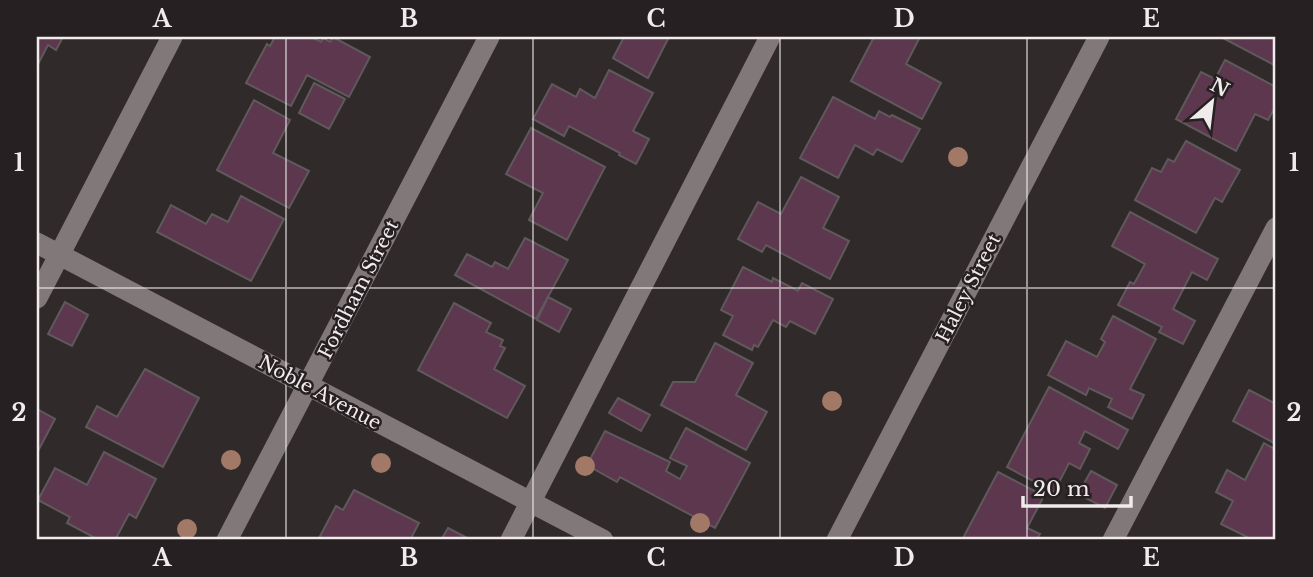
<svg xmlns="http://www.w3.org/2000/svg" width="1313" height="577" font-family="'Libre Baskerville',serif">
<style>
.building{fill:#5c374d;stroke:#5f595c;stroke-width:2}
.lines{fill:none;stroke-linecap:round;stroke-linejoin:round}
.lane{stroke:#807879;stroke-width:21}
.street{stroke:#807879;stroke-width:21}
.secondary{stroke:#807879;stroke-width:21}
.tree{fill:#a27966}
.grid{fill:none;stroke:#f0ecec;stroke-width:2;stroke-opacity:0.55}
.labels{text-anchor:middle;stroke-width:5;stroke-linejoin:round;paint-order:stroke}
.street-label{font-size:19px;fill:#f0ecec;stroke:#272022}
.neatline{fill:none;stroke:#f0ecec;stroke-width:2.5}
.grid-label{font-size:23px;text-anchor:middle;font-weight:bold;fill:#f0ecec}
</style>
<rect width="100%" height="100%" fill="#312a2b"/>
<g class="building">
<polygon points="37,37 63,37 56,50 48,45 37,66"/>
<polygon points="275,37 311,37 321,42 323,38 330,42 333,37 370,57 349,97 307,75 291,106 246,83 267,44 270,46"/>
<polygon points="624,37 669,37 648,78 613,58"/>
<polygon points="874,37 920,37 906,64 941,83 922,119 851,81"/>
<polygon points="1221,37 1276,37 1276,66"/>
<polygon points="1225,60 1276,87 1276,105 1268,120 1255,114 1236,151 1176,119 1201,72 1215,79"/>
<polygon points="609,70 653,93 633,131 649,139 636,164 619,155 620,153 569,126 564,136 533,119 552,84 576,97 580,89 595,98"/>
<polygon points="314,83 345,99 329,129 299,113"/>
<polygon points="833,97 875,119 879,111 890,117 892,115 920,129 902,162 877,149 873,155 855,145 838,178 800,158"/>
<polygon points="254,100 290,120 273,153 309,171 289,208 217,170"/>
<polygon points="531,128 605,167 567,240 529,220 543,193 506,174"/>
<polygon points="1186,141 1240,170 1222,202 1215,198 1196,233 1135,200 1152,168 1161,172 1168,159 1174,162"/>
<polygon points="801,177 839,197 823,228 849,241 830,279 766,245 762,252 738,239 758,202 781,214"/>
<polygon points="241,196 284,219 251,281 157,232 171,205 206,224 212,214 228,222"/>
<polygon points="1130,212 1218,259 1207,280 1192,272 1173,309 1195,321 1183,344 1159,332 1162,327 1118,305 1130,282 1134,284 1145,264 1112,246"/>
<polygon points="525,238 568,260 536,319 455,275 467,254 492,267 495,262 508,269"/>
<polygon points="743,267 772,282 773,278 798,291 802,283 833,299 815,334 790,321 786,327 773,320 758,347 754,345 752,350 723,335 733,316 721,310"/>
<polygon points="548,297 571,309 559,332 537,320"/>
<polygon points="65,302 88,315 72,346 48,334"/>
<polygon points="454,303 491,323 486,332 503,340 500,346 505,348 494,369 525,386 507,418 418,370"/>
<polygon points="1113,316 1156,339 1130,389 1144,395 1132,419 1108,407 1112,399 1089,388 1086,395 1048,375 1066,341 1097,357 1105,342 1101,339"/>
<polygon points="715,343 753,363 736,395 767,412 746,450 661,405 673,382 695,382"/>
<polygon points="145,369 199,398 163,467 86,427 97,406 117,417"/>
<polygon points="1049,387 1128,430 1118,449 1085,431 1079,443 1090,449 1080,469 1069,463 1054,492 1007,467"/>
<polygon points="1249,390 1276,404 1276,444 1233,421"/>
<polygon points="618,398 650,415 641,431 609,413"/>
<polygon points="37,409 55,419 37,453"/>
<polygon points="686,428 750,463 715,528 620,477 617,482 587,465 605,431 670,462 666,471 680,479 687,466 670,458"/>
<polygon points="1264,443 1276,450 1276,531 1272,540 1253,540 1221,524 1233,501 1216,492 1227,470 1245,480"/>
<polygon points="104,452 156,479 136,518 129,514 115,540 99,540 67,523 70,517 38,500 55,468 87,485"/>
<polygon points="1091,471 1117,485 1105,508 1078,494"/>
<polygon points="998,472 1044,496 1027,528 1040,534 1036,540 962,540"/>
<polygon points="354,490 419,523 410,540 318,540 336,506 343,510"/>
<polygon points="448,528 471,540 441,540"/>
</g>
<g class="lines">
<g class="lane">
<polyline points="37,298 172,37"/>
<polyline points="511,540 770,37"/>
<polyline points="1113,540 1276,228"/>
</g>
<g class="street">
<polyline points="37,243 603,540"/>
<polyline points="227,540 489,37"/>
</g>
<polyline class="secondary" points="837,540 1099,37"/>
</g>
<g class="tree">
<circle cx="958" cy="157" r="10"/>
<circle cx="832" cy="401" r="10"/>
<circle cx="231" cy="460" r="10"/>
<circle cx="381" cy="463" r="10"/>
<circle cx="585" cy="466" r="10"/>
<circle cx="700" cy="523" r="10"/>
<circle cx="187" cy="529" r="10"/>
</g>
<path class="grid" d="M286 37V540M533 37V540M780 37V540M1027 37V540M37 288H1276"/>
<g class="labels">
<g class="street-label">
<text transform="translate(968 288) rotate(-63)" y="7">Haley Street</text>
<text transform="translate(358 289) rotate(-63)" y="7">Fordham Street</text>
<text transform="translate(320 392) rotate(28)" y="7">Noble Avenue</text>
</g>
</g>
<rect width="1313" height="577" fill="none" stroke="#272022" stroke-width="77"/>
<g transform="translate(1212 102) rotate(28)" stroke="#272022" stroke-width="5" paint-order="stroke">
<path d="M0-5L12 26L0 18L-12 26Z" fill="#f0ecec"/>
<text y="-10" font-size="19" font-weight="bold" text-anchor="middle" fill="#f0ecec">N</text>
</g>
<path d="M1023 496v10h108v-10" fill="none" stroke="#f0ecec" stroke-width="3.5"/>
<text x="1033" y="496" font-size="21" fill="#f0ecec" stroke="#272022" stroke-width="5" paint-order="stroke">20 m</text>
<rect x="38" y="38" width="1236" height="500" class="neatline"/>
<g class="grid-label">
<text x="162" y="27">A</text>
<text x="409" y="27">B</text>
<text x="656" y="27">C</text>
<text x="904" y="27">D</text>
<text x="1151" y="27">E</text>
<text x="19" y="171">1</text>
<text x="1294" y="171">1</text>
<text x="19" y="421">2</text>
<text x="1294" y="421">2</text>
<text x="162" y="566">A</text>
<text x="409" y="566">B</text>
<text x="656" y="566">C</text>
<text x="904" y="566">D</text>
<text x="1151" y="566">E</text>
</g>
</svg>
